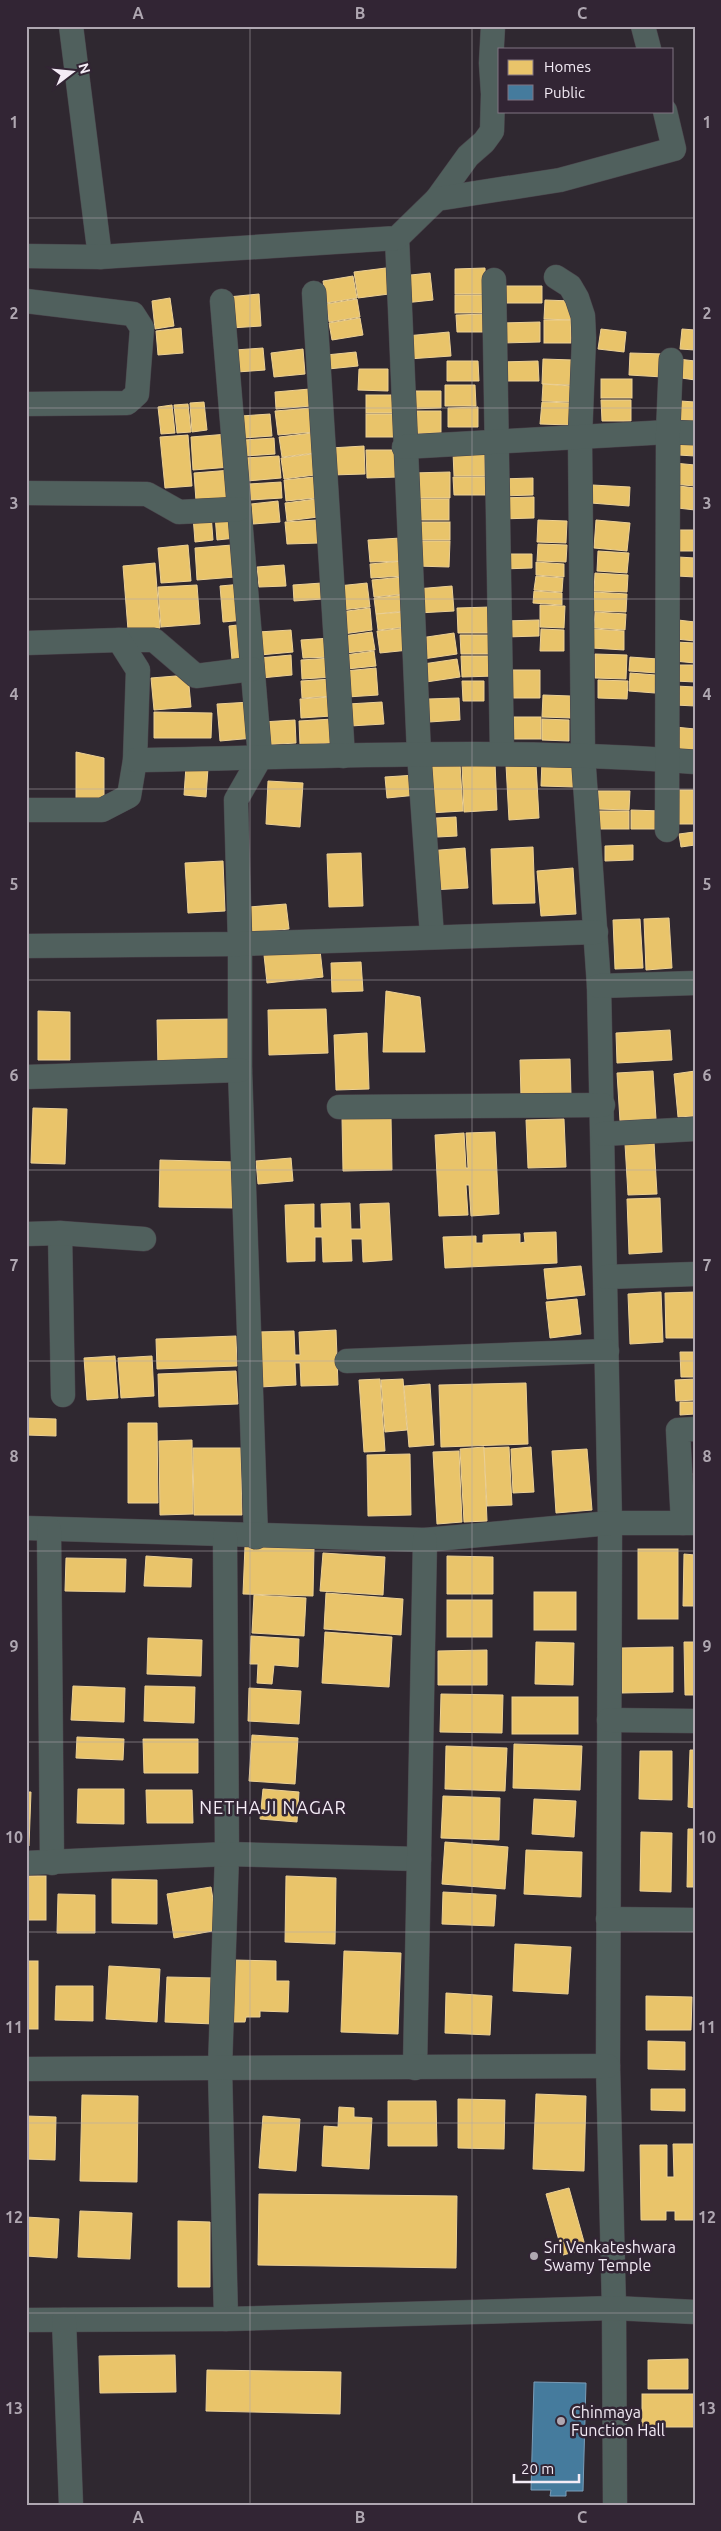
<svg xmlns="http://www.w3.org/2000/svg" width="721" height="2531" font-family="Ubuntu,sans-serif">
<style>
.homes{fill:#e9c46a;stroke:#ecd094}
.public{fill:#457b9d;stroke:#7a9db8}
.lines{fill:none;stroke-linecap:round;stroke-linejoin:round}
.minor-casing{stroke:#4a444b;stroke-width:25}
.minor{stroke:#50605d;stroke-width:24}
.grid{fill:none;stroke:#afa7b1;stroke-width:1;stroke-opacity:0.55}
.poi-dot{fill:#afa7b1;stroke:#322534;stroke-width:2}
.labels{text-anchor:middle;stroke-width:5;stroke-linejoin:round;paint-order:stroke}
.poi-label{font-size:16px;fill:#f4ecf6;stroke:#322534;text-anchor:start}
.neighbourhood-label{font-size:18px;letter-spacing:1px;fill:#f4ecf6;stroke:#322534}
.neatline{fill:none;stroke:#afa7b1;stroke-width:2}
.grid-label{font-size:16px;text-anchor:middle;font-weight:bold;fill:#afa7b1}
</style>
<rect width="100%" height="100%" fill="#2f2830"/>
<g class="homes">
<polygon points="386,268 389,294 358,298 354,272"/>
<polygon points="485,268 486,294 455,294 455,269"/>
<polygon points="430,273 433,300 404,303 401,276"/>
<polygon points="353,276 357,298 326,303 323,281"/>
<polygon points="502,286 542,286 542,303 503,303"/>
<polygon points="259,294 261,326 231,328 228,297"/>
<rect x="455" y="295" width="31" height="18"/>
<polygon points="170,298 174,326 155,329 152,301"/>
<polygon points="357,299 360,317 329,322 326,304"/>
<polygon points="545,300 572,301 572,320 544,319"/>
<polygon points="488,314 488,332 457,332 456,315"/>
<polygon points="360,318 363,335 332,340 329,323"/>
<rect x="544" y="320" width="27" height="23"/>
<polygon points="540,322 540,342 502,343 502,323"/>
<polygon points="181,328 183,353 158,355 156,331"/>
<polygon points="601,329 626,332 624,352 598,349"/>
<polygon points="682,329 695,330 695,350 680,349"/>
<polygon points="449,332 451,356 408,359 406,336"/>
<polygon points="263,348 265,370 237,372 235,350"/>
<polygon points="303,349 305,374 274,377 271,353"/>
<polygon points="356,352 358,366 328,369 326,355"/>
<polygon points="630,353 664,354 663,377 629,375"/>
<polygon points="543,359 573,360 572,385 542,384"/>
<polygon points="678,359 695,361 695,380 675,377"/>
<polygon points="447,361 478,361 479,381 447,381"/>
<polygon points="538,361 539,381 500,381 500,362"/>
<polygon points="359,369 388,369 388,391 358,390"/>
<rect x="601" y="379" width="31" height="19"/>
<polygon points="543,384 572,386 571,402 542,401"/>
<polygon points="445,385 475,385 476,406 445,406"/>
<polygon points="310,389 311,406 276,409 275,392"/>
<polygon points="409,391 441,391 441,408 410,409"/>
<rect x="366" y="395" width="30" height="18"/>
<polygon points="601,400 631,400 631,421 602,421"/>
<polygon points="680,401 695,402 695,424 679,423"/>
<polygon points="204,402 207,430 192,432 190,403"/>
<polygon points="542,402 571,403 570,425 540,424"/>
<polygon points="188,404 191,432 177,433 174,405"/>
<polygon points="172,405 175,433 161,434 158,407"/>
<polygon points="478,407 478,427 448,427 448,408"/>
<polygon points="311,408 314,432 278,435 275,411"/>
<polygon points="410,411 441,411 441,433 411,434"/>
<polygon points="270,414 272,436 243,438 241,416"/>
<rect x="366" y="414" width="30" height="23"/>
<polygon points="312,433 315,453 282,457 279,437"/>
<polygon points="228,434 231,467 193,470 191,437"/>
<polygon points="188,435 192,486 165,488 160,437"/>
<polygon points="274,438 275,454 245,456 244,440"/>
<polygon points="678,438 695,439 695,456 678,455"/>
<polygon points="364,446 365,474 331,475 330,448"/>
<polygon points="366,450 397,450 398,477 367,478"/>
<polygon points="485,451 485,476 454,476 453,452"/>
<polygon points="312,454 315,475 284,479 281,458"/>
<polygon points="279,456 281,478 247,481 245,458"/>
<polygon points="674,463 695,465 695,486 672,484"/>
<polygon points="231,470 234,498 196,501 194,473"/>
<polygon points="450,472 450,498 413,498 412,473"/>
<polygon points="314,477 316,498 286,501 284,480"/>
<polygon points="453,477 485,477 486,495 454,495"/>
<polygon points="533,478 533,495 501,496 500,479"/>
<polygon points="281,482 282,498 250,500 249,484"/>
<polygon points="592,485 630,487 629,506 591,503"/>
<polygon points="671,485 695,488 695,510 669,507"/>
<polygon points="534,497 534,518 500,519 500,498"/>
<polygon points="316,499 318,517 287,521 285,503"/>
<rect x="414" y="499" width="35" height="21"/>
<polygon points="278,501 280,522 253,524 251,504"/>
<polygon points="234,513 236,538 217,540 215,515"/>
<polygon points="211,514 213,540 195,542 193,516"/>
<polygon points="317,520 319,543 287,544 285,522"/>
<polygon points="538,520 567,521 566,543 537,542"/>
<polygon points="596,520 630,523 627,551 594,548"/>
<rect x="417" y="522" width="33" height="18"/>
<rect x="678" y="530" width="17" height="21"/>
<polygon points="401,538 403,561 370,562 368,540"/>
<polygon points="416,541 450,541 449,567 416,566"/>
<polygon points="538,544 567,545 566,562 537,561"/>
<polygon points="188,545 191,581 161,583 158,548"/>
<polygon points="232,545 235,577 197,580 195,548"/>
<polygon points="598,551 629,553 627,573 597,571"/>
<polygon points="502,554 532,554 532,568 502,569"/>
<polygon points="678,557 695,558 695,577 677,576"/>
<polygon points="403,561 404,576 371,578 370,564"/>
<polygon points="536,562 564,564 564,577 536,575"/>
<polygon points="155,563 160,628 128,630 123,566"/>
<polygon points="284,565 286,586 259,587 257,567"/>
<polygon points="595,573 628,575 627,592 594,591"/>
<polygon points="536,576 563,578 562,592 534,590"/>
<polygon points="403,577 405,594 374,597 372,580"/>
<polygon points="322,583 323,599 294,601 293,585"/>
<polygon points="367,583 370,607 341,610 338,586"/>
<polygon points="242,584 245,620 223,622 220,586"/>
<polygon points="197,585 200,624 161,627 158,587"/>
<polygon points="452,586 454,611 418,613 416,589"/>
<polygon points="534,591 562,593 562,605 533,603"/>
<polygon points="594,592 627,594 626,612 593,611"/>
<polygon points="404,595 406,611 376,614 374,598"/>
<polygon points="540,605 565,606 564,628 540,627"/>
<polygon points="491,607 492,633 458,633 457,608"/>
<polygon points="370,608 372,630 343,634 340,612"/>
<polygon points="405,612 407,627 378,630 376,614"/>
<polygon points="595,612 626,614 625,630 594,628"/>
<polygon points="539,620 539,636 505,637 504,621"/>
<polygon points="678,620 695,622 695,641 676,639"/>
<polygon points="246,624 250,659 232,660 229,626"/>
<polygon points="407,628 409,650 380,653 377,631"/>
<polygon points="541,629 564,630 564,651 540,651"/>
<polygon points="593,629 624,631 624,650 592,648"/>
<polygon points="291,630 293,652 260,655 258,632"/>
<polygon points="372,632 375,650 345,653 343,636"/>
<polygon points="454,633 457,654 423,659 420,638"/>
<polygon points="460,635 493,635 493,654 461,654"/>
<polygon points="331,638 332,657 303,658 301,640"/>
<polygon points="675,642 695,643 695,663 674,661"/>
<polygon points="374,651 376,666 347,669 345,655"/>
<polygon points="595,654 627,655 626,679 595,678"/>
<polygon points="291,655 292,675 261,678 259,658"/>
<polygon points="461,656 494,656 495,676 462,677"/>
<polygon points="630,657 658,659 657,673 629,671"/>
<polygon points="332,658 334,677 302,679 301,660"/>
<polygon points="457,659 460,677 426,682 423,664"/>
<polygon points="676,665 695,665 695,682 675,681"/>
<polygon points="376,668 378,695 347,697 345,671"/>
<polygon points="510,670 540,670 540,698 511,698"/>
<polygon points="630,673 656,675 655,693 629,691"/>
<polygon points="188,675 191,707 154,710 151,678"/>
<polygon points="332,679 333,696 302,698 301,681"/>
<polygon points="598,680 628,681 627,699 598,698"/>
<polygon points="462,681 484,681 484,701 463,701"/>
<polygon points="676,686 695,687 695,706 675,705"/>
<polygon points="543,695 571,696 571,718 542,717"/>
<polygon points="331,697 332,716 301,718 300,699"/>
<polygon points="459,698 460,720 429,722 428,699"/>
<polygon points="251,702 254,738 220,741 217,704"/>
<polygon points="382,702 384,724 350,726 348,704"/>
<polygon points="154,712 212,713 211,738 154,738"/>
<polygon points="509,717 541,717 541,739 510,739"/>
<polygon points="333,719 334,743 300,745 299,721"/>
<polygon points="542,719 569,720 569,741 542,740"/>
<polygon points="295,720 296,743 263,745 262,722"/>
<polygon points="675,727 695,729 695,751 673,749"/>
<polygon points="76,752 104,758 104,809 76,798"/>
<polygon points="542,761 576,762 575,787 541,786"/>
<polygon points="495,763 497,810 464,812 462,764"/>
<polygon points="460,764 463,811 429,813 427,766"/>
<polygon points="536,764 539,818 509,820 506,765"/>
<polygon points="186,766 208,768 206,797 184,795"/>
<polygon points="416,775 417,795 387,798 385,777"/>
<polygon points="268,781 303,783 300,827 266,824"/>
<rect x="676" y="790" width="19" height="34"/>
<polygon points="598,791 630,791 629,810 597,809"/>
<polygon points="631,810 662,811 662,829 631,829"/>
<rect x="597" y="811" width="32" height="18"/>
<polygon points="456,817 457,836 437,837 436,818"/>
<polygon points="694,832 695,845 681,847 679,834"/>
<polygon points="633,845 633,860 605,861 605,846"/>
<polygon points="533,847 535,903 493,904 491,849"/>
<polygon points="465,848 468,888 431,890 428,851"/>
<polygon points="361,853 363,906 329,907 327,854"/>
<polygon points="223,861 225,911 188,913 185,863"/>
<polygon points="573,868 576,914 541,916 537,871"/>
<polygon points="286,904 289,929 251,933 249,907"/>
<polygon points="669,918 672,968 646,970 644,919"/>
<polygon points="640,919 643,968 615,969 613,920"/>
<polygon points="320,950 323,977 267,983 264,955"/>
<polygon points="361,962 363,991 332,992 331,963"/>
<polygon points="386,991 420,997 425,1052 383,1052"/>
<polygon points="326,1009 328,1053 269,1055 268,1010"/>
<polygon points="38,1011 70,1012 70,1060 38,1060"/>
<polygon points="233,1019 235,1066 158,1068 157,1020"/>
<polygon points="670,1030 672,1060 617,1063 616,1033"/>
<polygon points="367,1033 369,1089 336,1090 334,1035"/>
<polygon points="570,1059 571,1095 521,1097 520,1060"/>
<polygon points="653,1071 656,1119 620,1121 617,1073"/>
<polygon points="695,1071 695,1116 678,1117 674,1074"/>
<polygon points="33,1108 67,1109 65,1164 31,1163"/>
<polygon points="391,1117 392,1170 343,1171 342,1118"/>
<polygon points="564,1119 566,1167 528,1168 526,1120"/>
<polygon points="495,1132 499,1214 471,1216 469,1185 466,1185 468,1215 439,1216 435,1135 464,1133 466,1168 468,1168 466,1133"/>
<polygon points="654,1142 657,1194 628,1195 625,1144"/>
<polygon points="291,1158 293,1181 258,1184 256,1161"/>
<polygon points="160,1160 236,1162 235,1208 159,1207"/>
<polygon points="660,1198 662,1252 629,1254 627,1199"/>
<polygon points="350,1203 351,1229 361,1229 360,1204 389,1203 392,1260 363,1262 362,1239 351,1239 352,1261 323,1262 322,1237 315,1237 315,1261 287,1262 285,1205 314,1204 314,1228 322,1228 321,1204"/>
<polygon points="556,1232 557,1263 445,1268 443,1237 476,1236 476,1243 483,1243 483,1235 520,1234 520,1243 525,1242 524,1233"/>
<polygon points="581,1266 585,1295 547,1299 544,1269"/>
<polygon points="661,1292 663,1342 630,1344 628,1294"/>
<polygon points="695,1292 695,1338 666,1338 665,1293"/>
<polygon points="577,1299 581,1334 550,1338 546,1302"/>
<polygon points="336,1330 338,1385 301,1386 300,1363 295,1363 296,1385 260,1387 258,1332 294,1331 295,1355 300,1355 299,1332"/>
<polygon points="236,1336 237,1366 157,1369 156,1339"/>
<polygon points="680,1352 695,1352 695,1377 681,1377"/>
<polygon points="115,1356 118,1398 87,1400 84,1358"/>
<polygon points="152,1356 154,1396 121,1398 118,1358"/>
<polygon points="236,1371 238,1404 159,1407 158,1374"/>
<polygon points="380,1379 385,1451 364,1452 359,1380"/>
<polygon points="403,1379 407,1430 385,1432 381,1380"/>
<polygon points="695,1379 695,1400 676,1401 675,1380"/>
<polygon points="526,1383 528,1444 441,1447 439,1385"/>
<polygon points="430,1384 434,1445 409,1447 404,1386"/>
<polygon points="680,1402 695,1402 695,1414 680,1415"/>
<polygon points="26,1418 56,1419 56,1436 26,1435"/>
<polygon points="128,1423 157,1423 158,1503 128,1503"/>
<polygon points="192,1440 193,1514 160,1515 159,1441"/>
<polygon points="484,1447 487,1521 464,1522 460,1449"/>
<polygon points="509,1447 512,1505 487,1506 484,1448"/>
<polygon points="531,1447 534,1492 513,1493 511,1449"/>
<polygon points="193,1448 241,1448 242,1515 194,1515"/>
<polygon points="587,1449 592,1510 556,1513 552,1451"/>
<polygon points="459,1451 462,1522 437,1524 433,1452"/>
<polygon points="410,1454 411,1515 368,1516 367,1455"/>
<polygon points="686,1474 695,1474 695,1510 688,1511"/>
<polygon points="245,1546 314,1548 313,1596 243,1594"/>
<rect x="638" y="1549" width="40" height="70"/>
<polygon points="323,1553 385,1557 383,1595 320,1591"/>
<polygon points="684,1554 695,1555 695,1606 683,1606"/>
<polygon points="146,1556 192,1559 191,1587 144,1586"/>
<polygon points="447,1556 493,1557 493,1594 447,1594"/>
<polygon points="66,1558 126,1559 125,1592 65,1591"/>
<rect x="534" y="1592" width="42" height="38"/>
<polygon points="326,1593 403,1599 401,1635 324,1629"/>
<polygon points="254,1595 306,1598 304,1636 252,1633"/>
<rect x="447" y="1600" width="45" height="37"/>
<polygon points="325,1632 392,1637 389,1687 322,1683"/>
<polygon points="251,1636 299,1639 298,1667 274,1665 272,1684 257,1683 258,1664 250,1664"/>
<polygon points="148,1638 202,1640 201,1676 147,1674"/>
<polygon points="536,1642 574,1643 573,1685 535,1684"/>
<polygon points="684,1642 695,1642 695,1695 685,1695"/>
<polygon points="673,1647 673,1692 622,1693 621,1648"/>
<polygon points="487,1650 487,1685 438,1685 438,1651"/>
<polygon points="73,1686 125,1688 124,1722 71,1720"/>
<polygon points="145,1686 195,1687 194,1723 144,1721"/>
<polygon points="249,1688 301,1691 299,1724 248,1721"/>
<polygon points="441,1694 503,1695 502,1733 440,1732"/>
<rect x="512" y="1697" width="66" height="37"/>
<polygon points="252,1735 298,1738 295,1784 249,1781"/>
<polygon points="77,1737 124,1739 123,1760 76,1758"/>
<polygon points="143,1739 198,1739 198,1773 144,1773"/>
<polygon points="514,1744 582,1746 580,1790 513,1788"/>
<polygon points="446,1746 507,1748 505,1791 445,1789"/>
<polygon points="690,1750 695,1750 695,1808 688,1807"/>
<polygon points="640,1751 672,1751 672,1800 639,1799"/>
<polygon points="78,1789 124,1789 124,1824 77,1823"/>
<polygon points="263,1789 299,1792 297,1822 260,1819"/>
<polygon points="146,1790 192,1790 193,1823 147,1823"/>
<polygon points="26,1792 31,1792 29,1846 26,1845"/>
<polygon points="443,1796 500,1798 499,1840 441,1838"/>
<polygon points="534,1799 576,1801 574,1837 532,1834"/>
<polygon points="688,1829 695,1829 695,1887 687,1887"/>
<polygon points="641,1832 672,1833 671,1892 640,1891"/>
<polygon points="445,1842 508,1847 505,1889 442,1884"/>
<polygon points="526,1850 582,1852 581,1897 524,1894"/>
<rect x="26" y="1876" width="20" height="44"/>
<polygon points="286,1876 336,1878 335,1944 285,1942"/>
<polygon points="112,1879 157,1880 157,1924 112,1923"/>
<polygon points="211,1887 218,1930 174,1938 167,1894"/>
<polygon points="443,1892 496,1895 494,1926 442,1924"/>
<polygon points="58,1894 95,1895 95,1933 57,1933"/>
<polygon points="515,1944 571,1947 568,1994 513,1991"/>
<polygon points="344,1951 401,1953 398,2034 341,2032"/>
<polygon points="233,1960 276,1961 276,1981 289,1981 288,2012 260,2011 260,2017 246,2017 245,2022 231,2022"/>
<rect x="26" y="1961" width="12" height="68"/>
<polygon points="109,1966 160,1969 157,2022 106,2019"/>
<polygon points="167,1977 216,1978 214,2024 165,2022"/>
<polygon points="56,1986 93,1986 93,2021 55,2020"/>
<polygon points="446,1993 492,1996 490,2035 445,2033"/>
<polygon points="646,1996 692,1997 691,2030 646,2030"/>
<polygon points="648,2041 685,2042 685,2070 648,2069"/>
<polygon points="651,2089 685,2089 685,2111 651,2110"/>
<polygon points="536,2094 586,2096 584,2171 533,2169"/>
<polygon points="82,2095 138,2096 137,2182 80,2181"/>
<polygon points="458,2099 505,2100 504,2149 458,2148"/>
<polygon points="388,2101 436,2101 437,2146 388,2146"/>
<polygon points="339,2107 354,2108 354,2117 372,2118 369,2169 322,2166 324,2126 338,2127"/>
<polygon points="26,2116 56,2117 55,2160 26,2159"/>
<polygon points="263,2116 300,2119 296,2171 259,2168"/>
<polygon points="673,2144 695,2144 695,2220 675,2220 675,2211 666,2211 666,2220 641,2220 640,2145 667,2145 667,2177 674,2177"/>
<polygon points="569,2188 586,2249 563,2255 546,2194"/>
<polygon points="259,2194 457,2196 456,2268 258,2265"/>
<polygon points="80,2211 132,2213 130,2259 78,2257"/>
<polygon points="26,2217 59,2219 57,2258 26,2256"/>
<polygon points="178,2221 210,2222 210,2287 178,2287"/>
<polygon points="175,2355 176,2392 100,2393 99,2356"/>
<polygon points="688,2359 688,2389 648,2389 648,2360"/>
<polygon points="207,2370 341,2372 340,2414 206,2411"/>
<rect x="642" y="2394" width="53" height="33"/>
</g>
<polygon class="public" points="534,2382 586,2383 583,2491 566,2491 566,2496 550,2496 551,2490 531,2490"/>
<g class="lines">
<defs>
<g id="minor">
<polyline points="71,26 100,257"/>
<polyline points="643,26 649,49"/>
<polyline points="437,199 468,156 484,142 492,131 493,94 491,63 493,26"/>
<polyline points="397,238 419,754 432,936"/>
<polyline points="26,256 100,257 397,238 437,199 560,180 674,149 665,111"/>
<polyline points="556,277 570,286 577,298 583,316 584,338 580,438 583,754 599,986 610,1523 608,2066 614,2308 615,2505"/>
<polyline points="494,280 502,754"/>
<polyline points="314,293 343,756"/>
<polyline points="26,301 133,314 142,328 137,394 127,403 26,404"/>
<polyline points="222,301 260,758 236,800 240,944 240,1070 256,1537"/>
<polyline points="404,447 668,432 695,433"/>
<polyline points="26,493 147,494 179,512 239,509"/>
<polyline points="119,640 154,640 196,676 252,669"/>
<polyline points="26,643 119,640 138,670 135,760 129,796 102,810 26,810"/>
<path d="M135 760C322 757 508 747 695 762"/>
<polyline points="667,830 668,432 671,360"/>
<polyline points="26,946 240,944 596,932"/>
<polyline points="599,986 695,983"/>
<polyline points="26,1077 240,1070"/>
<polyline points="339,1107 603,1105"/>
<polyline points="603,1134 695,1129"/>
<polyline points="60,1233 63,1395"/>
<polyline points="26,1234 60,1233 144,1239"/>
<polyline points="606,1277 695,1274"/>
<polyline points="347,1361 607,1351"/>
<polyline points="683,1523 678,1430 695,1429"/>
<polyline points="26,1528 425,1540 610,1523 695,1523"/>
<polyline points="49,1529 52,1863"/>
<polyline points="225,1536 227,1854 220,2069 226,2319"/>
<polyline points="609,1720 695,1721"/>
<polyline points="26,1863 227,1854 419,1859"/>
<polyline points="608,1919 695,1920"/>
<polyline points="415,2068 425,1540"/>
<polyline points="26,2069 608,2066"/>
<polyline points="26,2320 226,2319 614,2308 695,2312"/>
<polyline points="64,2320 71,2505"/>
</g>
</defs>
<use href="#minor" class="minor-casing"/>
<use href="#minor" class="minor"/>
</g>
<path class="grid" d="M250 26V2505M472 26V2505M26 218H695M26 408H695M26 599H695M26 789H695M26 980H695M26 1170H695M26 1361H695M26 1551H695M26 1742H695M26 1932H695M26 2123H695M26 2313H695"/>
<g class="poi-dot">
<circle cx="534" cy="2256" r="5"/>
<circle cx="561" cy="2421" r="5"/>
</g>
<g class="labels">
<g class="poi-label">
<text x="544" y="2253">Sri Venkateshwara<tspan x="544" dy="18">Swamy Temple</tspan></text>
<text x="571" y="2418">Chinmaya<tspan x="571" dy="18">Function Hall</tspan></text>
</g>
<g class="neighbourhood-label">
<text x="273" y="1814">NETHAJI NAGAR</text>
</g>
</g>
<rect width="721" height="2531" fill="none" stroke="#322534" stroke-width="55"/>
<rect x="498" y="48" width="175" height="65" fill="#322534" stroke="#807582"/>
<rect x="508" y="60" width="25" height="15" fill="#e9c46a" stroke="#807582"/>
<text x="544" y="72" font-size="15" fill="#f4ecf6">Homes</text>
<rect x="508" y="85" width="25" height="15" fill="#457b9d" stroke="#807582"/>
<text x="544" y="98" font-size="15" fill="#f4ecf6">Public</text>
<g transform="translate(72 72) rotate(74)" stroke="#322534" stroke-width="4" paint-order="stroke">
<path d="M0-4L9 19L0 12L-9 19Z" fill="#f4ecf6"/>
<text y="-8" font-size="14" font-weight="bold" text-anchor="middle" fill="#f4ecf6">N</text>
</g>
<path d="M514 2474v8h65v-8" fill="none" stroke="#f4ecf6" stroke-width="2.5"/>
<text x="521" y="2474" font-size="15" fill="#f4ecf6" stroke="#322534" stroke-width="4" paint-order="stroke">20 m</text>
<rect x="28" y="28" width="666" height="2476" class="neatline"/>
<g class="grid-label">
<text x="138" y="19">A</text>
<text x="360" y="19">B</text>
<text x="582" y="19">C</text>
<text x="14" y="128">1</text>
<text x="707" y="128">1</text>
<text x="14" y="319">2</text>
<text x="707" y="319">2</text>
<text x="14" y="509">3</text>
<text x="707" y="509">3</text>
<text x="14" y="700">4</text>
<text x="707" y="700">4</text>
<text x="14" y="890">5</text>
<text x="707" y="890">5</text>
<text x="14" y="1081">6</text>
<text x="707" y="1081">6</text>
<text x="14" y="1271">7</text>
<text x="707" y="1271">7</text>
<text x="14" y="1462">8</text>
<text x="707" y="1462">8</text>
<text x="14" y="1652">9</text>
<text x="707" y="1652">9</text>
<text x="14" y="1843">10</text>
<text x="707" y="1843">10</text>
<text x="14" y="2033">11</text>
<text x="707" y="2033">11</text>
<text x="14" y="2223">12</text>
<text x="707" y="2223">12</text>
<text x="14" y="2414">13</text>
<text x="707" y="2414">13</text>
<text x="138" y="2523">A</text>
<text x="360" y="2523">B</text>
<text x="582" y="2523">C</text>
</g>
</svg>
